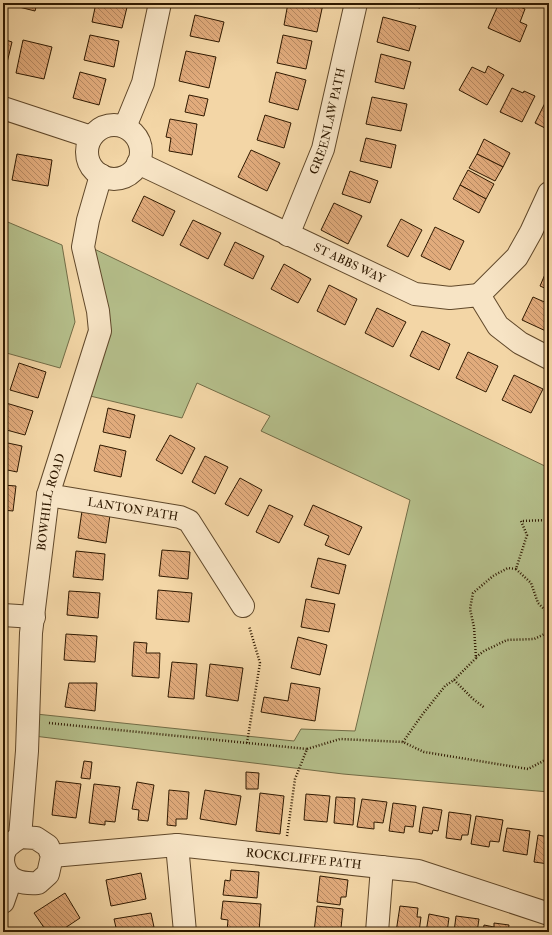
<svg xmlns="http://www.w3.org/2000/svg" width="552" height="935" font-family="'IM FELL Double Pica',serif">
<style>
.green{fill:#b5bf8b;stroke:#726c46}
.building{fill:url(#building-back-hatch);stroke:#2f1900}
.lines{fill:none;stroke-linecap:round;stroke-linejoin:round}
.minor-casing{stroke:#60482a;stroke-width:24}
.path{stroke:#2f1900;stroke-width:2.5;stroke-dasharray:1 2;stroke-linecap:butt}
.minor{stroke:#f7e4c5;stroke-width:22}
.labels{text-anchor:middle;stroke-width:4;stroke-linejoin:round;paint-order:stroke}
.street-label{font-size:12px;fill:#2f1900;stroke:#f7e4c5}
</style>
<defs>
<pattern id="building-back-hatch" width="6" height="6" patternUnits="userSpaceOnUse"><rect width="6" height="6" fill="#e1ab7c"/><path d="M-1 5l2 2M0 0l6 6M5-1l2 2" fill="none" stroke="#b78a63"/></pattern>
</defs>
<rect width="100%" height="100%" fill="#f3d6a6"/>
<filter id="stains"><feTurbulence type="fractalNoise" baseFrequency=".005" numOctaves="4"/><feColorMatrix values="0 0 0 0 .2 0 0 0 0 .09 0 0 0 0 .02 0 0 0 .5 -.17"/></filter>
<radialGradient id="worn" r=".72"><stop offset=".6" stop-color="#630" stop-opacity="0"/><stop offset="1" stop-color="#630" stop-opacity=".3"/></radialGradient>
<g class="green">
<polygon points="3,220 62,245 75,322 60,368 3,352"/>
<polygon points="88,246 549,468 549,792 343,774 34,736 36,714 294,741 301,729 355,731 410,500 261,431 270,416 197,383 182,418 86,395 105,331"/>
</g>
<g class="building">
<polygon points="3,3 37,3 35,11"/>
<polygon points="96,3 128,3 122,28 92,22"/>
<polygon points="205,3 225,3 224,7"/>
<polygon points="288,3 317,3 323,4 317,32 284,25"/>
<polygon points="397,3 421,3 420,8"/>
<polygon points="499,3 511,3 525,9 520,22 527,25 520,42 488,28"/>
<polygon points="195,15 224,22 219,42 190,36"/>
<polygon points="383,17 416,26 409,51 377,42"/>
<polygon points="90,35 119,41 114,67 84,60"/>
<polygon points="283,35 312,41 306,69 277,63"/>
<polygon points="3,39 12,42 5,71 3,71"/>
<polygon points="23,40 52,47 44,79 16,73"/>
<polygon points="186,51 216,57 209,88 179,81"/>
<polygon points="381,54 411,62 404,89 375,82"/>
<polygon points="488,66 504,75 487,105 459,90 472,67 485,73"/>
<polygon points="80,72 106,79 99,105 73,98"/>
<polygon points="276,72 306,80 298,110 269,102"/>
<polygon points="512,88 523,93 524,91 535,96 522,122 500,112"/>
<polygon points="189,95 208,99 204,116 185,112"/>
<polygon points="372,97 407,104 401,131 366,124"/>
<polygon points="547,99 549,101 549,130 535,123"/>
<polygon points="265,115 291,123 284,148 257,140"/>
<polygon points="170,119 197,124 192,155 169,151 171,138 166,137"/>
<polygon points="366,138 396,145 391,168 360,161"/>
<polygon points="484,139 510,153 503,167 477,154"/>
<polygon points="251,150 280,163 267,191 238,177"/>
<polygon points="17,154 52,160 48,186 12,180"/>
<polygon points="477,154 503,167 495,181 469,168"/>
<polygon points="468,170 494,184 486,199 460,185"/>
<polygon points="350,171 378,181 370,203 342,194"/>
<polygon points="460,185 486,199 479,213 453,199"/>
<polygon points="144,196 175,211 163,236 132,221"/>
<polygon points="334,203 362,216 348,244 321,230"/>
<polygon points="401,219 422,230 408,257 387,246"/>
<polygon points="193,220 221,233 208,259 180,245"/>
<polygon points="435,227 464,241 450,270 421,256"/>
<polygon points="235,242 264,256 253,279 224,265"/>
<polygon points="284,264 311,279 298,303 271,289"/>
<polygon points="549,265 549,290 540,286"/>
<polygon points="329,285 357,299 345,325 317,311"/>
<polygon points="533,297 549,304 548,332 522,320"/>
<polygon points="377,308 406,322 393,347 365,333"/>
<polygon points="422,331 450,344 439,370 410,356"/>
<polygon points="468,352 498,366 486,392 456,378"/>
<polygon points="19,363 46,372 38,398 10,390"/>
<polygon points="514,375 543,389 531,413 502,400"/>
<polygon points="6,403 33,411 25,435 3,429 3,412"/>
<polygon points="108,408 135,415 130,438 103,432"/>
<polygon points="170,435 195,448 182,474 156,460"/>
<polygon points="3,442 22,446 17,472 3,469"/>
<polygon points="100,445 126,451 121,477 94,471"/>
<polygon points="205,456 228,467 215,494 192,482"/>
<polygon points="240,478 262,490 248,516 225,504"/>
<polygon points="3,485 16,486 13,511 3,510"/>
<polygon points="269,505 293,516 279,543 256,532"/>
<polygon points="313,505 362,527 349,555 325,545 329,536 304,525"/>
<polygon points="82,511 110,515 106,543 78,538"/>
<polygon points="3,525 7,526 5,548 3,547"/>
<polygon points="162,550 190,552 188,579 159,576"/>
<polygon points="76,551 105,554 103,580 73,577"/>
<polygon points="318,558 346,565 339,594 311,587"/>
<polygon points="158,590 192,593 189,622 156,619"/>
<polygon points="69,591 100,593 98,618 67,615"/>
<polygon points="306,599 335,604 329,632 301,627"/>
<polygon points="66,634 97,636 95,662 64,660"/>
<polygon points="298,637 327,645 320,675 291,668"/>
<polygon points="134,642 147,643 146,653 160,653 159,678 132,676"/>
<polygon points="172,662 197,664 194,699 168,697"/>
<polygon points="210,664 243,668 238,701 206,696"/>
<polygon points="69,683 97,683 95,711 65,707"/>
<polygon points="291,683 320,688 315,721 261,712 264,697 288,701"/>
<polygon points="84,761 92,762 90,779 81,778"/>
<polygon points="246,772 259,773 258,789 246,789"/>
<polygon points="56,781 81,784 76,818 52,815"/>
<polygon points="137,782 154,785 148,821 138,820 139,810 132,809"/>
<polygon points="94,784 120,787 115,822 105,821 105,825 89,823"/>
<polygon points="169,790 189,792 187,819 176,819 176,826 167,825"/>
<polygon points="205,790 241,796 236,825 200,819"/>
<polygon points="260,793 284,796 280,834 256,831"/>
<polygon points="306,794 330,796 327,822 304,820"/>
<polygon points="336,797 355,798 353,825 334,823"/>
<polygon points="362,799 387,802 383,823 374,822 374,829 357,827"/>
<polygon points="393,803 416,806 413,827 405,826 404,833 389,831"/>
<polygon points="423,807 442,810 438,831 433,830 432,834 419,832"/>
<polygon points="449,812 471,815 468,835 462,835 461,840 446,838"/>
<polygon points="476,816 503,820 499,842 490,841 489,847 471,844"/>
<polygon points="507,828 530,831 527,855 503,851"/>
<polygon points="538,835 549,837 549,864 534,862"/>
<polygon points="231,870 259,872 257,898 223,895 225,880 230,881"/>
<polygon points="141,873 146,899 111,906 106,880"/>
<polygon points="320,876 348,880 346,897 341,897 340,905 317,902"/>
<polygon points="65,893 80,918 59,932 47,932 34,913"/>
<polygon points="223,901 261,904 259,932 227,931 228,920 221,919"/>
<polygon points="317,906 343,909 341,928 335,928 334,932 314,932"/>
<polygon points="400,906 418,908 417,917 421,917 419,932 396,932"/>
<polygon points="151,913 155,932 117,932 114,919"/>
<polygon points="429,914 449,918 447,932 426,932"/>
<polygon points="456,916 479,919 477,932 454,932"/>
<polygon points="494,923 509,925 508,932 483,932 484,925 494,927"/>
</g>
<g class="lines">
<defs>
<g id="minor">
<polyline points="3,108 91,137"/>
<circle cx="114" cy="152" r="27"/>
<polyline points="125,127 143,83 160,3"/>
<path id="s1" d="M138 163 415 294 450 298 479 295 498 326 520 343 549 358"/>
<path id="s2" d="M288 235 323 149 356 3"/>
<polyline points="479,295 517,257 531,232 549,193"/>
<path id="s3" d="M48 495 180 517 189 521 243 606"/>
<polyline points="3,615 34,617"/>
<path id="s4" d="M20 837 27 751 31 633 48 495 100 331 98 311 83 247 88 220 101 175"/>
<path d="M20 837 36 838 48 846 52 856 48 874 38 883C21 884 5 881 3 861 3 856 4 851 7 847 11 843 16 840 20 837Z"/>
<polyline points="177,845 185,932"/>
<path id="s5" d="M52 856 177 845 418 871 549 914"/>
<polyline points="3,902 11,879"/>
<polyline points="377,932 382,867"/>
</g>
</defs>
<use href="#minor" class="minor-casing"/>
<g class="path">
<polyline points="516,569 531,583 538,603 549,614"/>
<polyline points="476,657 484,651 507,640 534,639 549,632"/>
<polyline points="454,680 473,699 485,708"/>
<polyline points="49,723 307,749"/>
<polyline points="403,742 422,715 445,686 454,680 476,658 474,627 470,609 473,593 493,576 508,568 516,569 527,535 521,521 549,520"/>
<polyline points="247,743 260,663 249,626"/>
<polyline points="287,836 295,779 307,749 340,739 403,742 424,752 528,769 549,758"/>
</g>
<use href="#minor" class="minor"/>
</g>
<g class="labels">
<g class="street-label">
<text dy="4" stroke="none"><textPath href="#s2" startOffset="121">GREENLAW PATH</textPath></text>
<text dy="4" stroke="none"><textPath href="#s1" startOffset="234">ST ABBS WAY</textPath></text>
<text dy="4" stroke="none"><textPath href="#s4" startOffset="337">BOWHILL ROAD</textPath></text>
<text dy="4" stroke="none"><textPath href="#s3" startOffset="86">LANTON PATH</textPath></text>
<text dy="4" stroke="none"><textPath href="#s5" startOffset="253">ROCKCLIFFE PATH</textPath></text>
</g>
</g>
<rect width="552" height="935" fill="none" stroke="#f3d6a6" stroke-width="16"/>
<rect x="4" y="4" width="544" height="927" fill="none" stroke="#2f1900" stroke-width="2"/>
<rect x="8" y="8" width="536" height="919" fill="none" stroke="#2f1900"/>
<rect width="100%" height="100%" filter="url(#stains)"/>
<rect width="100%" height="100%" fill="url(#worn)"/>
</svg>
